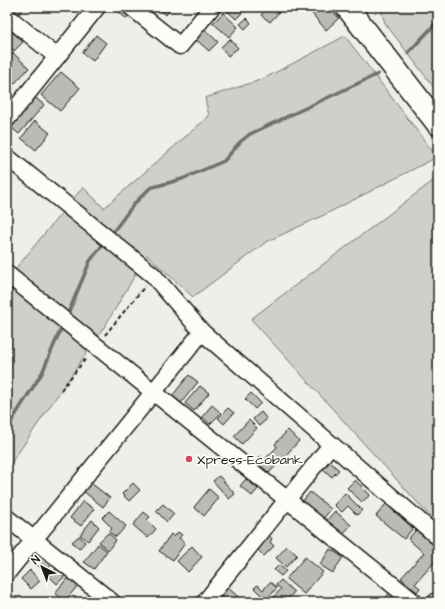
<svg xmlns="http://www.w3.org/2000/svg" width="445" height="609" font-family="'Architects Daughter',sans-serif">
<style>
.green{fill:#d0cfcc;stroke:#767674}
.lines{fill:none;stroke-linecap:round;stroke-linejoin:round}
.stream{stroke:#706f6d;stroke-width:3.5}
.building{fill:#bbbab6;stroke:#1c1c1c}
.minor-casing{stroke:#1c1c1c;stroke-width:19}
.highway-casing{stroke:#1c1c1c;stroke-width:25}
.path{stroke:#1c1c1c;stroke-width:2;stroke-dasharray:4 3;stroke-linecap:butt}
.minor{stroke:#fdfcf7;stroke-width:16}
.highway{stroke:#fdfcf7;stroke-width:22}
.poi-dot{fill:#d1495b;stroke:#fdfcf7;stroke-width:1.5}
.labels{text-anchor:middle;stroke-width:3.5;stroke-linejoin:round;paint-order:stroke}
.poi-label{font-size:14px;fill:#1c1c1c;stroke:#fdfcf7;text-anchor:start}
</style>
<rect width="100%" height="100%" fill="#f0eeea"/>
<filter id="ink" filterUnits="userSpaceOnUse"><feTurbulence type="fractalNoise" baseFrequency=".025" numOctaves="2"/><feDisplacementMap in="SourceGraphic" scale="8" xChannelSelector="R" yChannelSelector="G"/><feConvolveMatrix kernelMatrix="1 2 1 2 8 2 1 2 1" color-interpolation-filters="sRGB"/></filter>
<g filter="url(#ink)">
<g class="green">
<polygon points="380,7 438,7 438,93 385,23"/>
<polygon points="345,36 437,157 324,215 266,242 193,297 147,255 105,326 7,469 7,392 11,386 7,382 7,279 83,187 104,208 209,116 205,98 263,79"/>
<polygon points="438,177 438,522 436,523 251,319"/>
</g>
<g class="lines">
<g class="stream">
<polyline points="408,53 438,21"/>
<polyline points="110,236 134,204 150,188 182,179 224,161 240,142 250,134 378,74"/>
<polyline points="67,316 90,261 105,242"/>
<polyline points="7,428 42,373 63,324"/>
</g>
</g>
<g class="building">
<polygon points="10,7 25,7 17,16 9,8"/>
<polygon points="119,7 124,7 132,13 127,19 116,10"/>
<polygon points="157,7 172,7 166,15"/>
<polygon points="223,7 248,7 236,19"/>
<polygon points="268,7 284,7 270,22 261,15"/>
<polygon points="310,7 329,7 339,18 326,30 308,9"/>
<polygon points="223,13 238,27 229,37 213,23"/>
<polygon points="247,18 251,23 245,29 240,24"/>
<polygon points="200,25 218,42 209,51 191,35"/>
<polygon points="7,27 23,42 14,51 7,43"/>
<polygon points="96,35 106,43 93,61 82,53"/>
<polygon points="230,39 238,48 228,56 221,47"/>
<polygon points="13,53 29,68 14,84 7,77 7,59"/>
<polygon points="61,72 80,88 60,111 41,95"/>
<polygon points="31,94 44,105 19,134 7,124"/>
<polygon points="35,121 50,133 36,150 21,138"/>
<polygon points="189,375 198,382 181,403 172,396"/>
<polygon points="200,386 209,393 194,411 185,403"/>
<polygon points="251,393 261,403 255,409 245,399"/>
<polygon points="212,405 221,413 210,424 202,417"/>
<polygon points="228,408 234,413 224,424 218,418"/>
<polygon points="261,412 267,419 259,426 253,419"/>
<polygon points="249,420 257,428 242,444 234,436"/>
<polygon points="288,430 299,441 269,473 256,461 260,456 264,460 277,447 275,444"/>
<polygon points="330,462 339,470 332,477 323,469"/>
<polygon points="219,476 235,494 229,499 213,481"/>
<polygon points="246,479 258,489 252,496 240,486"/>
<polygon points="355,480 370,495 362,502 347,488"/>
<polygon points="91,483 110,498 103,507 83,491"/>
<polygon points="133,483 140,490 129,501 122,494"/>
<polygon points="209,489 219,498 204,516 194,507"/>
<polygon points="310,492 331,509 323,519 302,502"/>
<polygon points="345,493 362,510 357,515 348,506 342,512 334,505"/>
<polygon points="83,501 94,509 81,526 70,518"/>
<polygon points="163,504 174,514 167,522 156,511"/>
<polygon points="386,504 413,528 404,539 376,516"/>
<polygon points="109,511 126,526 116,537 109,532 112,528 102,518"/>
<polygon points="335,511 351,525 342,535 326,521"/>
<polygon points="144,512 150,517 147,520 156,529 148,538 133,525"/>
<polygon points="92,520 99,527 88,541 80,535"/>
<polygon points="416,530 438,549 438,558 415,584 420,588 417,592 401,578 424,553 408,539"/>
<polygon points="178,532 182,535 179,538 185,543 173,560 159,551 171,534 174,537"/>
<polygon points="108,533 116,540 108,550 99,542"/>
<polygon points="267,533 272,539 270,542 274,546 264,556 254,546"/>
<polygon points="79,536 85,542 79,549 72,542"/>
<polygon points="98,544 107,551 94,569 84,562"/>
<polygon points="192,546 202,557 188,572 177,561"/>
<polygon points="287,546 297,555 286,567 276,558"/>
<polygon points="37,548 53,563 45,572 29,557"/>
<polygon points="330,549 343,557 333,573 320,565"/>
<polygon points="305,557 323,572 304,594 286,579"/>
<polygon points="279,565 286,571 281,576 274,570"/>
<polygon points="57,568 65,576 57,584 49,576"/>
<polygon points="30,570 40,581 31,589 21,579"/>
<polygon points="69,576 79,584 65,601 55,593"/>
<polygon points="281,580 294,592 286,602 275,602 272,599 281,589 276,585"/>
<polygon points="270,582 277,588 266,600 254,588 258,585 263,590"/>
<polygon points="225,585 244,602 227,602 218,593"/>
<polygon points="7,591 13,596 9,602 7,602"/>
<polygon points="391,591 404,602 382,602"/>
</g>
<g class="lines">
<defs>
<g id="minor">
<polyline points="131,7 180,46 212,7"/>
<polyline points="7,16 57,57"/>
<polyline points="7,119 97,7"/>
<polyline points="7,157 153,275 202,332 438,537"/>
<polyline points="7,274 414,602"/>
<polyline points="7,518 112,602"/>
<polyline points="7,573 202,332"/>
<polyline points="205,602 331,445"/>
<polyline points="436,602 438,600"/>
</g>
<polyline id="highway" points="347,7 438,124"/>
</defs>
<use href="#minor" class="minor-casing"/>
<use href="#highway" class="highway-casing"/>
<g class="path">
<polyline points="105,335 145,286"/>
<polyline points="61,390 87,357"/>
</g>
<use href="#minor" class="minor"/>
<use href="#highway" class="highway"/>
</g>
</g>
<circle class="poi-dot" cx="189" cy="459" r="4"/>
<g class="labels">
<g class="poi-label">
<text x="197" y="464">Xpress-Ecobank</text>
</g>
</g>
<rect width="445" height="609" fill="none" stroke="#fdfcf7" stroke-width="24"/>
<rect x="12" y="12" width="421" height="585" fill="none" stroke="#1c1c1c" stroke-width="1.5" filter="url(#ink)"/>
<g transform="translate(42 567) rotate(318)" stroke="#fdfcf7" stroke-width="3" paint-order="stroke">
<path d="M0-3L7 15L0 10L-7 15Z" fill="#1c1c1c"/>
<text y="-6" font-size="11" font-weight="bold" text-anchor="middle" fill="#1c1c1c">N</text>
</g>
</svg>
